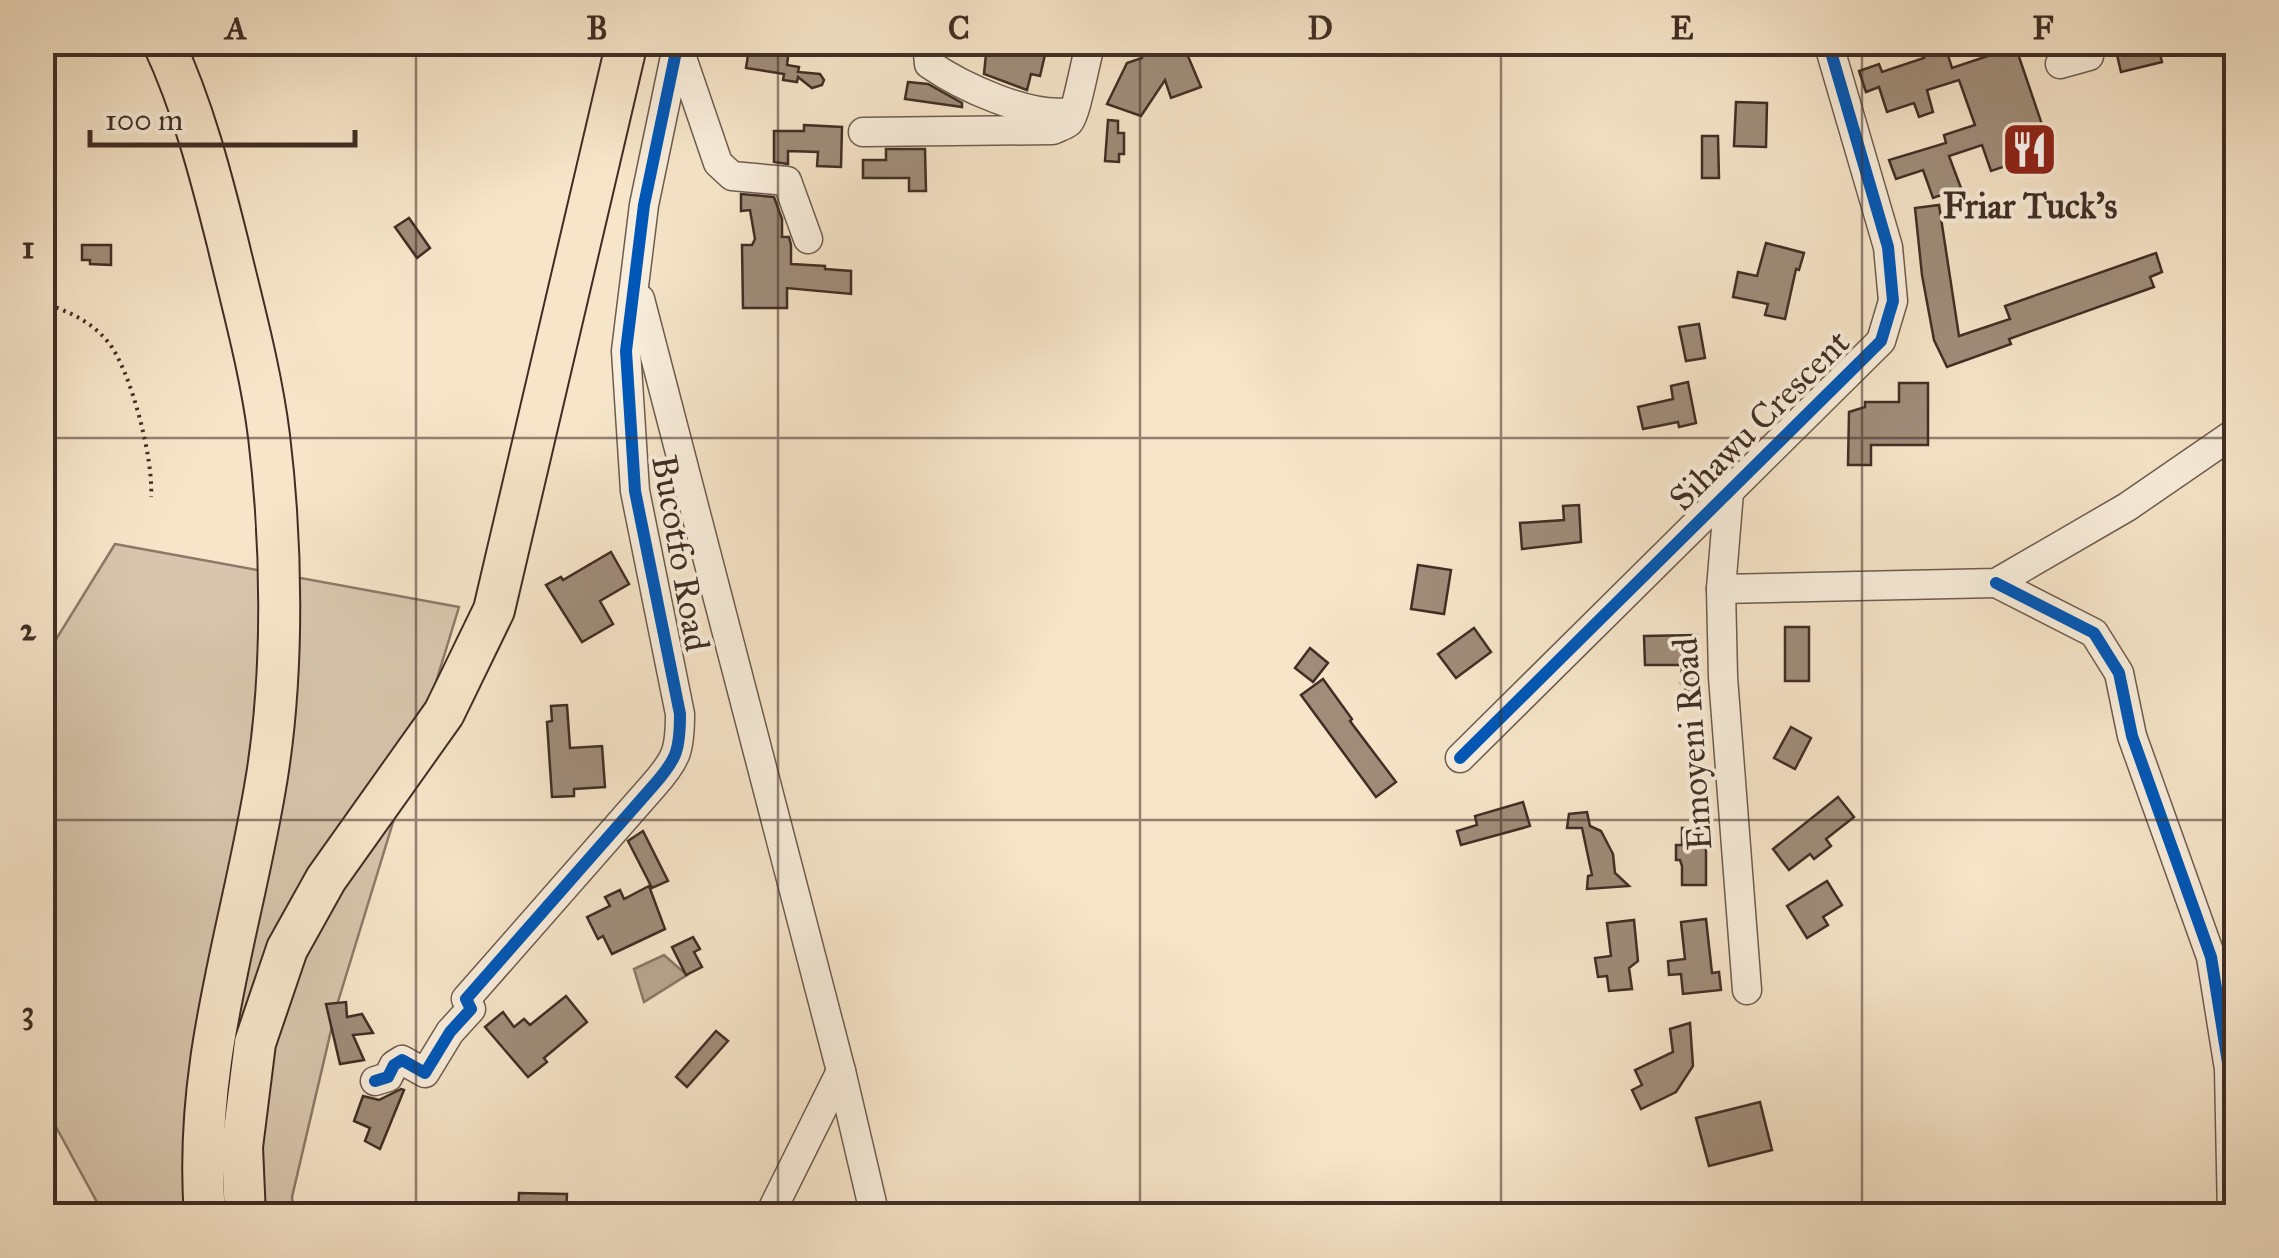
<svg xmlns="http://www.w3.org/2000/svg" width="2279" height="1258" font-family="'IM FELL Great Primer',serif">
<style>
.green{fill:#d7c6ad;stroke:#8c7a69;stroke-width:2.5}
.water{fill:#b8a791;stroke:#876;stroke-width:2.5}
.building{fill:#9f8d7a;stroke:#402e25;stroke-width:2.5}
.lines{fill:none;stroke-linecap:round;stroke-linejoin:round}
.minor-casing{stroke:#6e5c4e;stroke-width:31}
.highway-casing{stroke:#402e25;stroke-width:44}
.path{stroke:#402e25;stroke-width:4;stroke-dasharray:2.5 5;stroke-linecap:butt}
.minor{stroke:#f9eedc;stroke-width:28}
.highway{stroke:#f6e5c9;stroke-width:40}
.cycleway-casing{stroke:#f9eedc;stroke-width:19}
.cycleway{stroke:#0057b8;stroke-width:12}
.grid{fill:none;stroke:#402e25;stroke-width:2.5;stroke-opacity:0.55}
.labels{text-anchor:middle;stroke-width:8;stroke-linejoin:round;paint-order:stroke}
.poi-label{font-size:35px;font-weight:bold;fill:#402e25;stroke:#f9eedc}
.street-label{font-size:35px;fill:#402e25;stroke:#f9eedc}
.neatline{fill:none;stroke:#402e25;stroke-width:4}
.grid-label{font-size:32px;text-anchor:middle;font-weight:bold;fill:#402e25}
</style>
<rect width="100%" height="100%" fill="#f6e5c9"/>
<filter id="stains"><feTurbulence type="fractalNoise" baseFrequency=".002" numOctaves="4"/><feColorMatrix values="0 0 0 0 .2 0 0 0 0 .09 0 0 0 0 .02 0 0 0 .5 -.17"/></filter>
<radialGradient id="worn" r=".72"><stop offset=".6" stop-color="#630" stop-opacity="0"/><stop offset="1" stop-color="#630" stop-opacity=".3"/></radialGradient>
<polygon class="green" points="115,544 459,607 337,1005 292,1197 294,1215 104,1215 43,1103 42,662"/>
<polygon class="water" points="664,955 687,975 644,1002 634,969"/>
<g class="building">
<polygon points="750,42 790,42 787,65 799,67 798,72 820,74 824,80 822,85 812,88 798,77 797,82 783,80 784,74 746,68"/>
<polygon points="1011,42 1048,42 1040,76 1031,74 1027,90 984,74 987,44 1010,50"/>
<polygon points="1137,42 1182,42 1201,87 1171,98 1165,80 1141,116 1107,104 1127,63 1142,58"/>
<polygon points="1919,42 1944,42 1952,68 1991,55 1987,42 2014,42 2051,151 1991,171 1982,145 1949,156 1961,188 1933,198 1923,170 1896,179 1889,160 1946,143 1944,135 1975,125 1959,80 1927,90 1933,112 1919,117 1914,103 1887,112 1879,87 1866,92 1859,71 1879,64 1882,72 1924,58"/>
<polygon points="2114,42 2188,42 2188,45 2160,54 2162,62 2121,72"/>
<polygon points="908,82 928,84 962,103 962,107 905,99"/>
<polygon points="1736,102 1767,103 1766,147 1734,146"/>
<polygon points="1108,120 1118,121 1118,133 1124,133 1124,154 1119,154 1119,162 1105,161"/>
<polygon points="804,125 842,127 841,167 817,166 818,152 788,151 788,164 774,162 774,131 804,131"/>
<polygon points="1702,136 1718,136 1719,178 1702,178"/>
<polygon points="886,149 925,149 926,191 909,191 909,178 863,178 863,160 886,160"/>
<polygon points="741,194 774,197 782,219 782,237 789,237 791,245 791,264 825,266 825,269 851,271 851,294 787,288 787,308 743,308 742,245 752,245 755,239 750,210 741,211"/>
<polygon points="1939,205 1959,336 2010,319 2005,306 2156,253 2162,272 2150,277 2154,287 2009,339 2011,344 1947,367 1934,340 1922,275 1915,208"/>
<polygon points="409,218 430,248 417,258 395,227"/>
<polygon points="1766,243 1804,253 1799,270 1796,269 1785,319 1765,315 1768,304 1733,297 1738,272 1757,276"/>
<polygon points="82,245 111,245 111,265 90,264 90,260 82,260"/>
<polygon points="1699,324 1705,358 1686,361 1679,327"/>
<polygon points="1688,382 1696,423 1679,427 1678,422 1643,429 1638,407 1673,399 1671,386"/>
<polygon points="1899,383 1928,383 1928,445 1871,445 1871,465 1848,465 1849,412 1865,407 1865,402 1899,402"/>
<polygon points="1579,505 1581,542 1522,549 1520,523 1564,520 1563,506"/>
<polygon points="611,552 629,584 600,601 613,624 582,642 546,585 561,577 563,580"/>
<polygon points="1418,565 1451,570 1444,614 1411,609"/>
<rect x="1785" y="627" width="24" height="54"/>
<polygon points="1474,628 1491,652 1456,678 1438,654"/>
<polygon points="1697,635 1699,693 1685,693 1686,684 1681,683 1682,665 1645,665 1644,636"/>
<polygon points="1310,648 1328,663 1313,682 1295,668"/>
<polygon points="1323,679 1352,719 1350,721 1396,782 1376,797 1301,695"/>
<polygon points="567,705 570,748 602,746 605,787 574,789 574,796 552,797 547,722 552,721 551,706"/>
<polygon points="1791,727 1811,738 1795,769 1774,758"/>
<polygon points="1838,797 1854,817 1826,839 1831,846 1814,859 1810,854 1789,870 1773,849"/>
<polygon points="1523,802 1530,826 1461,845 1457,831 1477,825 1475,816"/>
<polygon points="1587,812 1590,826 1601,831 1613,854 1615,873 1629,886 1587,889 1588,876 1592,875 1582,828 1567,828 1569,814"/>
<polygon points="1682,828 1706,828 1706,885 1682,885 1682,866 1680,860 1676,860 1676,845 1682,845"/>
<polygon points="643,831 668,881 652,888 628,841"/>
<polygon points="1827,881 1842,905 1823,917 1828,925 1807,938 1787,906"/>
<polygon points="649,886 665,929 612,954 603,936 598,939 587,917 610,906 605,897 620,890 624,899"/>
<polygon points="1706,919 1712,973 1719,972 1721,990 1683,994 1681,974 1669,975 1668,961 1685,959 1681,922"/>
<polygon points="1634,920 1638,961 1629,968 1632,989 1609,991 1607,976 1598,977 1595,958 1611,956 1607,923"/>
<polygon points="693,937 700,949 694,952 702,967 686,975 672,947"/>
<polygon points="566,996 587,1022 544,1058 547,1062 528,1077 485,1027 503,1012 514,1027 524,1019 530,1025"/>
<polygon points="346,1002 347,1017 362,1014 373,1033 353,1035 364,1060 340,1064 326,1004"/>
<polygon points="1690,1023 1693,1066 1676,1092 1641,1109 1632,1090 1642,1085 1635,1070 1673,1052 1670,1029"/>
<polygon points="716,1031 728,1041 687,1087 676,1077"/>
<polygon points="401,1089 404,1090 380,1149 365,1141 370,1128 354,1121 363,1096 379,1100"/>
<polygon points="1760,1102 1772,1150 1709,1166 1696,1118"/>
<polygon points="519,1193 567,1194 566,1216 518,1216"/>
</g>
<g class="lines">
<defs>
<g id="minor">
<path d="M927 42 929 64C962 87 1030 118 1069 112"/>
<polyline points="678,46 718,163 732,176 787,181 808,239"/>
<polyline points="2060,64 2089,56 2085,42"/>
<path d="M863 132 1053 130C1059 127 1064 126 1069 122 1076 116 1086 57 1091 42"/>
<polyline points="640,299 841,1071 875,1216"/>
<polyline points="1729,492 1721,589 1723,677 1747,990"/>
<polyline points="1996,583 2094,633 2119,673 2132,736 2211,957 2229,1069 2232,1216"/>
<polyline points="1721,589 1996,583 2127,507 2236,432"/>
<polyline points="1460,758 1881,341 1893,301 1888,247 1828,42"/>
<path d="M375 1081 388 1077 394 1065 402 1060 425 1073 450 1032 471 1009 466 999 653 786C677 759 680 750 680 714L635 491 626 351 644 205 678 42"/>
<polyline points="769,1216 841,1071"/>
</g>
<g id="highway">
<path d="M163 42C193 106 211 176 228 244 243 307 261 372 269 436 282 543 284 669 267 776 243 927 193 1058 205 1216"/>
<polyline points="245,1216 242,1147 255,1043 287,949 326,879 444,713 494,610 627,42"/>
</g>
</defs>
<use href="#minor" class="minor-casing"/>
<use href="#highway" class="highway-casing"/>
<path class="path" d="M42 303C67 310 92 322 108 342 131 370 154 461 151 497"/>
<use href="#minor" class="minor"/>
<use href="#highway" class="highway"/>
<defs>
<g id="cycleway">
<polyline points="1996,583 2094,633 2119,673 2132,736 2211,957 2229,1069 2232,1216"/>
<polyline points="1460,758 1881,341 1893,301 1888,247 1828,42"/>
<path d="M375 1081 388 1077 394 1065 402 1060 425 1073 450 1032 471 1009 466 999 653 786C677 759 680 750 680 714L635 491 626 351 644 205 678 42"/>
</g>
</defs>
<use href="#cycleway" class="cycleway-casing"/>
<use href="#cycleway" class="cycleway"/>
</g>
<path class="grid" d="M416 42V1216M778 42V1216M1140 42V1216M1501 42V1216M1862 42V1216M42 438H2236M42 820H2236"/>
<defs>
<symbol id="restaurant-square" viewBox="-11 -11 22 22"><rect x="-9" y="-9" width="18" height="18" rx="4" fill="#8f2418" stroke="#f9eedc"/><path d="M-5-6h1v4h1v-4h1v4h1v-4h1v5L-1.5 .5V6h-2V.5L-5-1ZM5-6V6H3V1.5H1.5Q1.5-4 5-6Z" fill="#fff"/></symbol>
</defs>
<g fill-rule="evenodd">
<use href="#restaurant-square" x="1998" y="118" width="63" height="63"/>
</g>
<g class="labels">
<g class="poi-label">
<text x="2030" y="218">Friar Tuck's</text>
</g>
<g class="street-label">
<text transform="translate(1759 420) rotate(-45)" y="12">Sihawu Crescent</text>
<text transform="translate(681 553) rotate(80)" y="12">Bucotfo Road</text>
<text transform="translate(1692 744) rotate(-94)" y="12">Emoyeni Road</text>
</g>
</g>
<rect width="2279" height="1258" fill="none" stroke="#f6e5c9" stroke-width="110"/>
<path d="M90 130v15h265v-15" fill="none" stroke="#402e25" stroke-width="5"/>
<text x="105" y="130" font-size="30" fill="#402e25" stroke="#f9eedc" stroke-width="8" paint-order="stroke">100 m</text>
<rect x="55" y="55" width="2169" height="1148" class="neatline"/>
<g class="grid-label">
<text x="236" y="39">A</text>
<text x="597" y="39">B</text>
<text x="959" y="39">C</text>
<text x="1320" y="39">D</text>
<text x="1682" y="39">E</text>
<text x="2043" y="39">F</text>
<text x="28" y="258">1</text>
<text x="28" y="640">2</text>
<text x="28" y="1023">3</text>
</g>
<rect width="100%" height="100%" filter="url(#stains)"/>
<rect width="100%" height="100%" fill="url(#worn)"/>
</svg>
